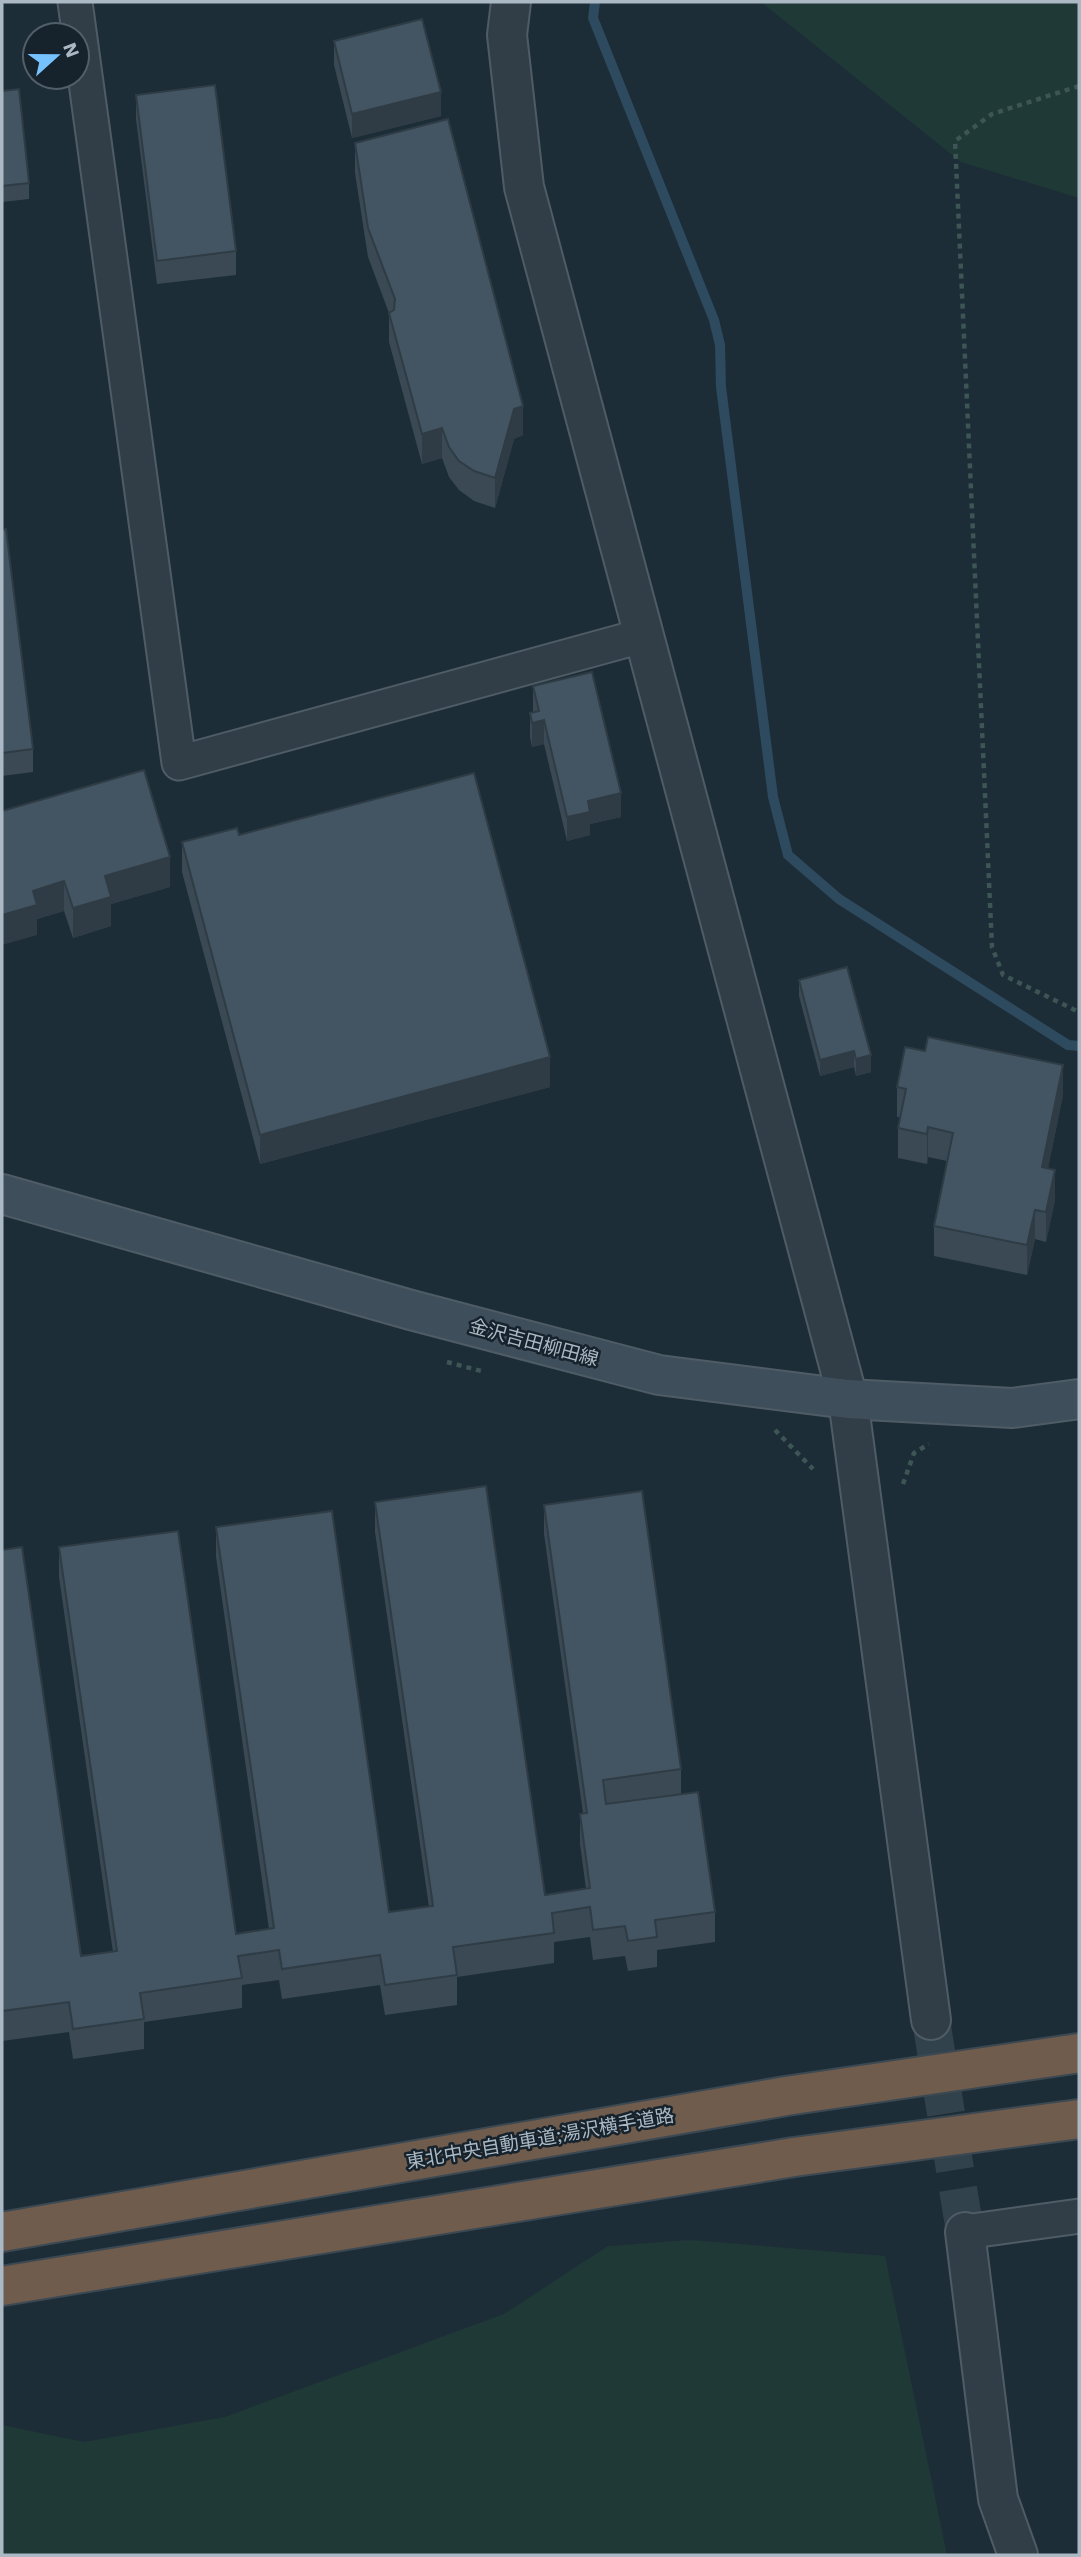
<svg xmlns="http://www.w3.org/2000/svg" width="1081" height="2557" font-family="'Work Sans','Noto Sans JP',sans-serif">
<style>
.green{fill:#1f3937}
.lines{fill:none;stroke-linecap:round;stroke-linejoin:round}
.stream{stroke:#2d4a5e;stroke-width:10}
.tertiary-tunnel{stroke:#32424c;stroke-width:38;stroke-dasharray:38 19;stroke-linecap:butt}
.minor-casing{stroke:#4f5c66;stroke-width:37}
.tertiary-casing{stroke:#4f5c66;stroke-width:42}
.secondary-casing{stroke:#4f5c66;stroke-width:42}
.motorway-casing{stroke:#3c4952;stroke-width:42}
.path{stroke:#3d5554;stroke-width:4.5;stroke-dasharray:5 5;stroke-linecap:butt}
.minor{stroke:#313e48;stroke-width:33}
.tertiary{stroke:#313e48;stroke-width:38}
.secondary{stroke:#3f4e5b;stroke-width:38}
.motorway{stroke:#6f5c4d;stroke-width:38}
.wall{fill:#3a4954}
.shaded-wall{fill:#2f3c45}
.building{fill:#435562;stroke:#2f3c45;stroke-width:2}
.labels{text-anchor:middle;stroke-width:5;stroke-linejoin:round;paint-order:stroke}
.street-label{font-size:19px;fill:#abb9c5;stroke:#17232c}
</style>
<rect width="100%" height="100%" fill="#1d2d37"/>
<g class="green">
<polygon points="761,2 1079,2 1079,198 961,162"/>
<polygon points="690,2240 885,2256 947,2555 2,2555 2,2425 84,2442 225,2417 504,2314 608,2246"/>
</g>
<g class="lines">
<polyline class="stream" points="595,2 593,18 714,320 720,345 721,387 773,797 788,855 839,899 1068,1045 1079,1046"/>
<polyline class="tertiary-tunnel" points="931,2020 965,2232"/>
<defs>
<g id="minor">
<polyline points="75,2 179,763 645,635"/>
<polyline points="965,2232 1079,2216"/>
</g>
<g id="tertiary">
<polyline points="511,2 507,35 524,187 848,1399 931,2020"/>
<polyline points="965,2232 998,2499 1018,2555"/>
</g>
<polyline id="secondary" points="2,1194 411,1310 659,1375 848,1399 1012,1408 1079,1399"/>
<g id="motorway">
<polyline points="2,2232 786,2096 1079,2053"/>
<polyline points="2,2286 794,2157 1079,2119"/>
</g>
</defs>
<use href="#minor" class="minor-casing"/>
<use href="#tertiary" class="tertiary-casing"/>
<use href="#secondary" class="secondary-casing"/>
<use href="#motorway" class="motorway-casing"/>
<g class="path">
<polyline points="1079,86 992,114 955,141 992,947 1003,975 1079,1012"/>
<polyline points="447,1362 485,1372"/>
<polyline points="775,1430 813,1469"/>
<polyline points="903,1484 914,1453 929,1444"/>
</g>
<use href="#minor" class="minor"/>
<use href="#tertiary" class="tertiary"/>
<use href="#secondary" class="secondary"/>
<use href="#motorway" class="motorway"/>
</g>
<g class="wall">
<polygon points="334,41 441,116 352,138 334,65"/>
<polygon points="2,91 29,183 29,199 2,202"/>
<polygon points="136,95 236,251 236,275 157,284 136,119"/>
<polygon points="355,143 523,435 514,439 495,508 474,501 459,490 449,477 442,458 422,464 389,342 389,313 368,257 355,173"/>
<polygon points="2,530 33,749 33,772 2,776"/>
<polygon points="533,686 621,817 590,824 590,835 567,841 544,744 532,747 530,737 530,713 533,712"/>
<polygon points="2,811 170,887 111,904 111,926 73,938 64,911 37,919 37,935"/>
<polygon points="239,835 550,1087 260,1164 182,872 182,842"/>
<polygon points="799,980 871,1072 856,1076 854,1067 820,1076 799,996"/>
<polygon points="897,1087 1063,1095 1048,1168 1055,1200 1046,1242 1035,1239 1027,1275 934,1256 934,1226 947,1161 928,1157 927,1164 898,1158 898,1128 900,1117 897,1117"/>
<polygon points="375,1502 545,1895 586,1889 580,1844 580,1814 583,1813 544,1534 544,1505 681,1769 681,1794 715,1912 715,1942 657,1950 657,1967 628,1971 625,1956 593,1960 590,1937 554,1942 554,1963 457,1977 457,2005 385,2015 380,1985 282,1999 279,1980 242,1985 242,2008 144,2022 144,2049 73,2059 69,2032 2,2041 2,1550 81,1956 113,1952 59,1577 59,1547 236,1934 269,1929 216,1557 216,1527 389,1912 429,1907 375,1532"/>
</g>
<g class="shaded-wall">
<polygon points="441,92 441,116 352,138 352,114"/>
<polygon points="523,406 523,435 514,439 495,508 495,478 514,409"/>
<polygon points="442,428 442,458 422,464 422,434"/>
<polygon points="544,720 544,744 532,747 532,723"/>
<polygon points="621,793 621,817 590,824 590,835 567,841 567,817 588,801"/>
<polygon points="170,857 170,887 111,904 111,926 73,938 73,908 105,876"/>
<polygon points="64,881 64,911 37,919 37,935 2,945 2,915 33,891"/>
<polygon points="854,1051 854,1067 820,1076 820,1060"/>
<polygon points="871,1055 871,1072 856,1076 856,1059"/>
<polygon points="550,1057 550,1087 260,1164 260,1135"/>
<polygon points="1063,1065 1063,1095 1042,1197 1042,1167"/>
<polygon points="928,1127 928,1157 927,1164 927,1134"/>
<polygon points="1055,1170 1055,1200 1046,1242 1046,1212"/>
<polygon points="1035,1210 1035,1239 1027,1275 1027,1245"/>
</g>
<g class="building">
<polygon points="422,19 441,92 352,114 334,41"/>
<polygon points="215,85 236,251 157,261 136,95"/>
<polygon points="19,89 29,183 2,186 2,91"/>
<polygon points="448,119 523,406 514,409 495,478 474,471 459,461 449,447 442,428 422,434 389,313 394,310 395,299 368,228 355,143"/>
<polygon points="6,529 33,749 2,753 2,530"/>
<polygon points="592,672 621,793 588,801 590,812 567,817 544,720 532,723 530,713 539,711 533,686"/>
<polygon points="144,770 170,857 105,876 111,897 73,908 64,881 33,891 37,905 2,915 2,811"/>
<polygon points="474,773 550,1057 260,1135 182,842 237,828 239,835"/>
<polygon points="847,967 871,1055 856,1059 854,1051 820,1060 799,980"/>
<polygon points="928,1037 1063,1065 1042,1167 1055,1170 1046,1212 1035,1210 1027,1245 934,1226 953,1133 928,1127 927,1134 898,1128 906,1089 897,1087 905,1047 925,1051"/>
<polygon points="486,1486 545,1895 590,1888 580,1814 587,1813 544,1505 642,1491 681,1769 603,1780 606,1804 698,1792 715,1912 655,1920 657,1937 628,1941 625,1926 593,1930 590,1907 552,1913 554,1933 453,1947 457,1975 385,1985 380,1955 282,1969 279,1950 238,1956 242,1978 140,1993 144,2019 73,2029 69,2002 2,2011 2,1550 22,1547 81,1956 117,1951 59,1547 178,1531 236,1934 274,1928 216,1527 332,1511 389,1912 433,1906 375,1502"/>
</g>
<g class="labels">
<g class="street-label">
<text transform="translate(534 1342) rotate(15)" y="7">金沢吉田柳田線</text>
<text transform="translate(540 2138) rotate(-10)" y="7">東北中央自動車道;湯沢横手道路</text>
</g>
</g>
<rect width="1081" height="2557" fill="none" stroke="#abb9c5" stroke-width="7"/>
<g transform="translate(56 56) rotate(69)"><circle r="33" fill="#17232c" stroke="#525f69" stroke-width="2"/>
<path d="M0-5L12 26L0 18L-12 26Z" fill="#76c2ff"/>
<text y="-10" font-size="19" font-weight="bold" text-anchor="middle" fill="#abb9c5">N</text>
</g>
</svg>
